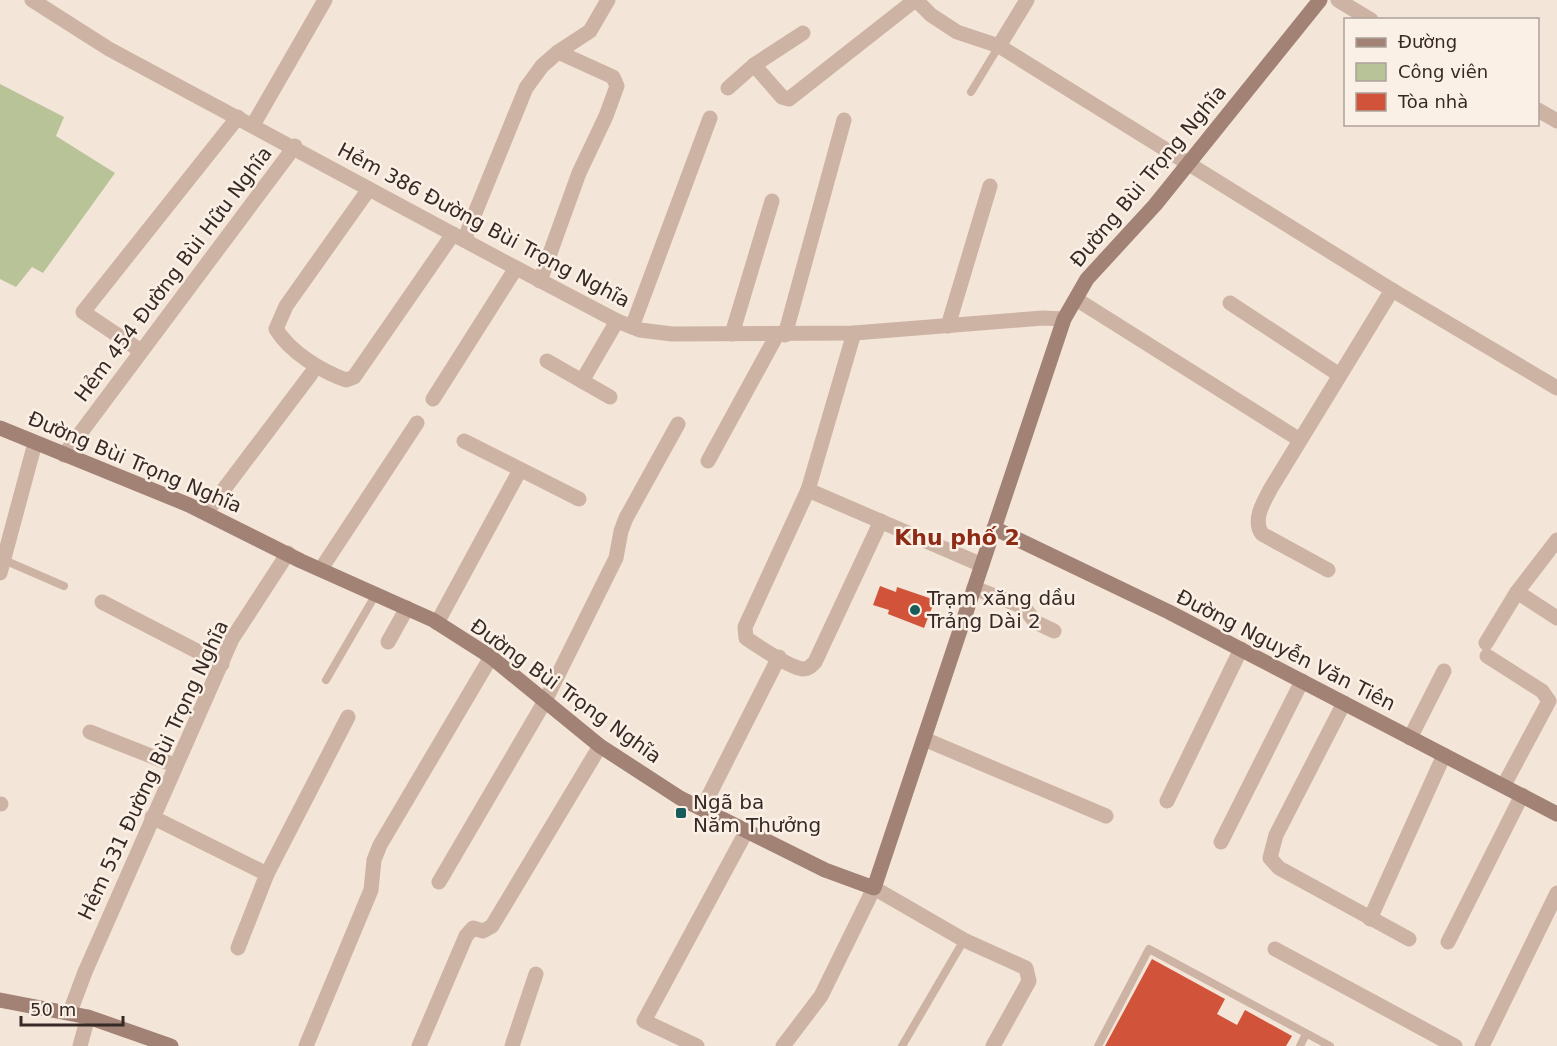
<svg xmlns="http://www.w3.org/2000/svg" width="1557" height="1046" font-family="'DejaVu Sans',sans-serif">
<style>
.green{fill:#b8c497}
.building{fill:#d15339}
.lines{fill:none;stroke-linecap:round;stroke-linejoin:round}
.lane{stroke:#cdb3a4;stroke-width:8}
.street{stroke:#cdb3a4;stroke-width:15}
.secondary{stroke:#a18275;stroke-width:15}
.poi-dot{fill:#185d5c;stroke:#fbf0e5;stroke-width:2}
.labels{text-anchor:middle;stroke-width:5;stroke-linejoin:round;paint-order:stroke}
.street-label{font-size:20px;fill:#372a26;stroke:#fbf0e5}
.poi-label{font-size:20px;fill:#372a26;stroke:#fbf0e5;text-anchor:start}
.quarter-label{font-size:22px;font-weight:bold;fill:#8e2b17;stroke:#fbf0e5}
</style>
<rect width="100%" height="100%" fill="#f4e5d9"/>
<polygon class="green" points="0,84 64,117 56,136 115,173 43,273 32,267 16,287 0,279"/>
<g class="building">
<polygon points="880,586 896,592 897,587 935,600 924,628 888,614 889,610 873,605"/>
<polygon points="1152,959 1225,999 1217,1014 1237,1025 1245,1010 1292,1036 1286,1046 1105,1046"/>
</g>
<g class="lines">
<g class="lane">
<polyline points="971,92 999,46"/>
<polyline points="4,560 64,586"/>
<polyline points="326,680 376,594"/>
<polyline points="902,1046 964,940"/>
<polyline points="1098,1046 1149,949 1330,1046"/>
<polyline points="1300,1046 1306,1034"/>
</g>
<g class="street">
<polyline points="32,0 109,49 503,261 617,321 640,330 672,334 854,333 1043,318 1064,319"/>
<polyline points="916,0 931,15 957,32 999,46 1392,290 1557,388"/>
<polyline points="1338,0 1371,20"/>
<polyline points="999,46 1027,0"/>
<polyline points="754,65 782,97 789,99 915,0"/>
<polyline points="728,88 754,65 803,33"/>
<polyline points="1538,110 1557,121"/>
<polyline points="253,125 325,0"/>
<path d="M369 189 286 306 276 329C290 352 321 371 346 380L354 377 453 234"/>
<polyline points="464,240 526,88 542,66 558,52 590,31 608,0"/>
<polyline points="540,281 579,173 606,116 617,86 613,77 558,52"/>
<polyline points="1076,299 1300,440"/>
<polyline points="1230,303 1338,374"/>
<polyline points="948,326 990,186"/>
<polyline points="632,327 710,118"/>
<path d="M854 333 808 490 745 627 746 638C758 646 788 667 803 669 809 669 811 666 815 662L881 521"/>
<polyline points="732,334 772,201"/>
<polyline points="785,335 844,120"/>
<polyline points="141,351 83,312 238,117"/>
<polyline points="547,361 610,397"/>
<polyline points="582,381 617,321"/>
<polyline points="433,399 516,268"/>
<polyline points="464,441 579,499"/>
<polyline points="64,455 295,146"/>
<polyline points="708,461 777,335"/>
<polyline points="808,490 982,565"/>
<polyline points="206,513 311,374"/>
<polyline points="321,569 417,423"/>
<path d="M1328 570 1262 534C1252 520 1264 501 1271 488L1392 290"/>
<polyline points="0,573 35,443"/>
<polyline points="974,588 1024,607 1035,622 1054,631"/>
<polyline points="1517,592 1557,618"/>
<polyline points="102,602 222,664"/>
<polyline points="437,623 520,470"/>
<polyline points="388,642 407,608"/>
<polyline points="1486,643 1517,592 1557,540"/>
<polyline points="1487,656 1542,691 1549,701 1504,785"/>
<polyline points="1344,703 1276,835 1270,858 1279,868 1409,939"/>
<polyline points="90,732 174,765"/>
<polyline points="1410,738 1444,671"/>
<polyline points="924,739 1106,816"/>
<polyline points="1167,801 1241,649"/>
<polyline points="0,804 1,804"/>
<polyline points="702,809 779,657"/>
<polyline points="152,817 267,874"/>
<polyline points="1221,842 1302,681"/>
<polyline points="439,882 545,701 616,558 621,531 626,518 678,424"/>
<polyline points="1370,919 1444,755"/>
<polyline points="1448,942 1522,795"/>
<polyline points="238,948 267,874 348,717"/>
<polyline points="1275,949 1455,1046"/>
<polyline points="70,1012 85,972 232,639 288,553"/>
<polyline points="80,1046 88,1017"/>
<polyline points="306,1046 371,890 374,860 380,845 491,657"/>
<polyline points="419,1046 466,936 473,928 483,931 492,926 600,746"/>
<polyline points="512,1046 536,974"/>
<polyline points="697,1046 644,1021 746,832"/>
<polyline points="783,1046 821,996 874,888 964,940 1026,968 1029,981 993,1046"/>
<polyline points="1482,1046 1557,893"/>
</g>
<g class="secondary">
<polyline points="0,428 189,505 301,561 433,620 491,657 600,746 680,798 825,870 874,888 1064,319 1087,279 1155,205 1320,0"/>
<polyline points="994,528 1169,612 1557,814"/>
<polyline points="0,1000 88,1017 171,1046"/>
</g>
</g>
<g class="poi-dot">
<circle cx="915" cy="610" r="6"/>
<rect x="675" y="807" width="12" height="12" rx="3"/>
</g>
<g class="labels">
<g class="street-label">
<text transform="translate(1148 176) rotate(-50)" y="7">Đường Bùi Trọng Nghĩa</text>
<text transform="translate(484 225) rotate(28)" y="7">Hẻm 386 Đường Bùi Trọng Nghĩa</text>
<text transform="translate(173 274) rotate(-53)" y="7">Hẻm 454 Đường Bùi Hữu Nghĩa</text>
<text transform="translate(135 462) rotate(23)" y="7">Đường Bùi Trọng Nghĩa</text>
<text transform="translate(1286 650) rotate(27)" y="7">Đường Nguyễn Văn Tiên</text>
<text transform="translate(566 691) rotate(36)" y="7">Đường Bùi Trọng Nghĩa</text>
<text transform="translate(153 770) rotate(-65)" y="7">Hẻm 531 Đường Bùi Trọng Nghĩa</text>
</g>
<g class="poi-label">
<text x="927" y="605">Trạm xăng dầu<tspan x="927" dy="23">Trảng Dài 2</tspan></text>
<text x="693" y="809">Ngã ba<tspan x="693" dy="23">Năm Thưởng</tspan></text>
</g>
<g class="quarter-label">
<text x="957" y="545">Khu phố 2</text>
</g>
</g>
<rect x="1344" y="18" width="195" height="108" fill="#fbf0e5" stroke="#ada199" stroke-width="1.5"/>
<rect x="1356" y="38" width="30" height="9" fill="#a18275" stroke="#ada199" stroke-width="1.5"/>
<text x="1398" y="48" font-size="18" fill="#372a26">Đường</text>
<rect x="1356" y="63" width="30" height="18" fill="#b8c497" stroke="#ada199" stroke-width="1.5"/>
<text x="1398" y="78" font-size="18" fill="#372a26">Công viên</text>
<rect x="1356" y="93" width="30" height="18" fill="#d15339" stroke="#ada199" stroke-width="1.5"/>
<text x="1398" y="108" font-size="18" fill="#372a26">Tòa nhà</text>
<path d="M21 1016v9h102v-9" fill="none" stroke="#372a26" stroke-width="3"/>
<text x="30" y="1016" font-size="18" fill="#372a26" stroke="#fbf0e5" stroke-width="4.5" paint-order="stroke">50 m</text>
</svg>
